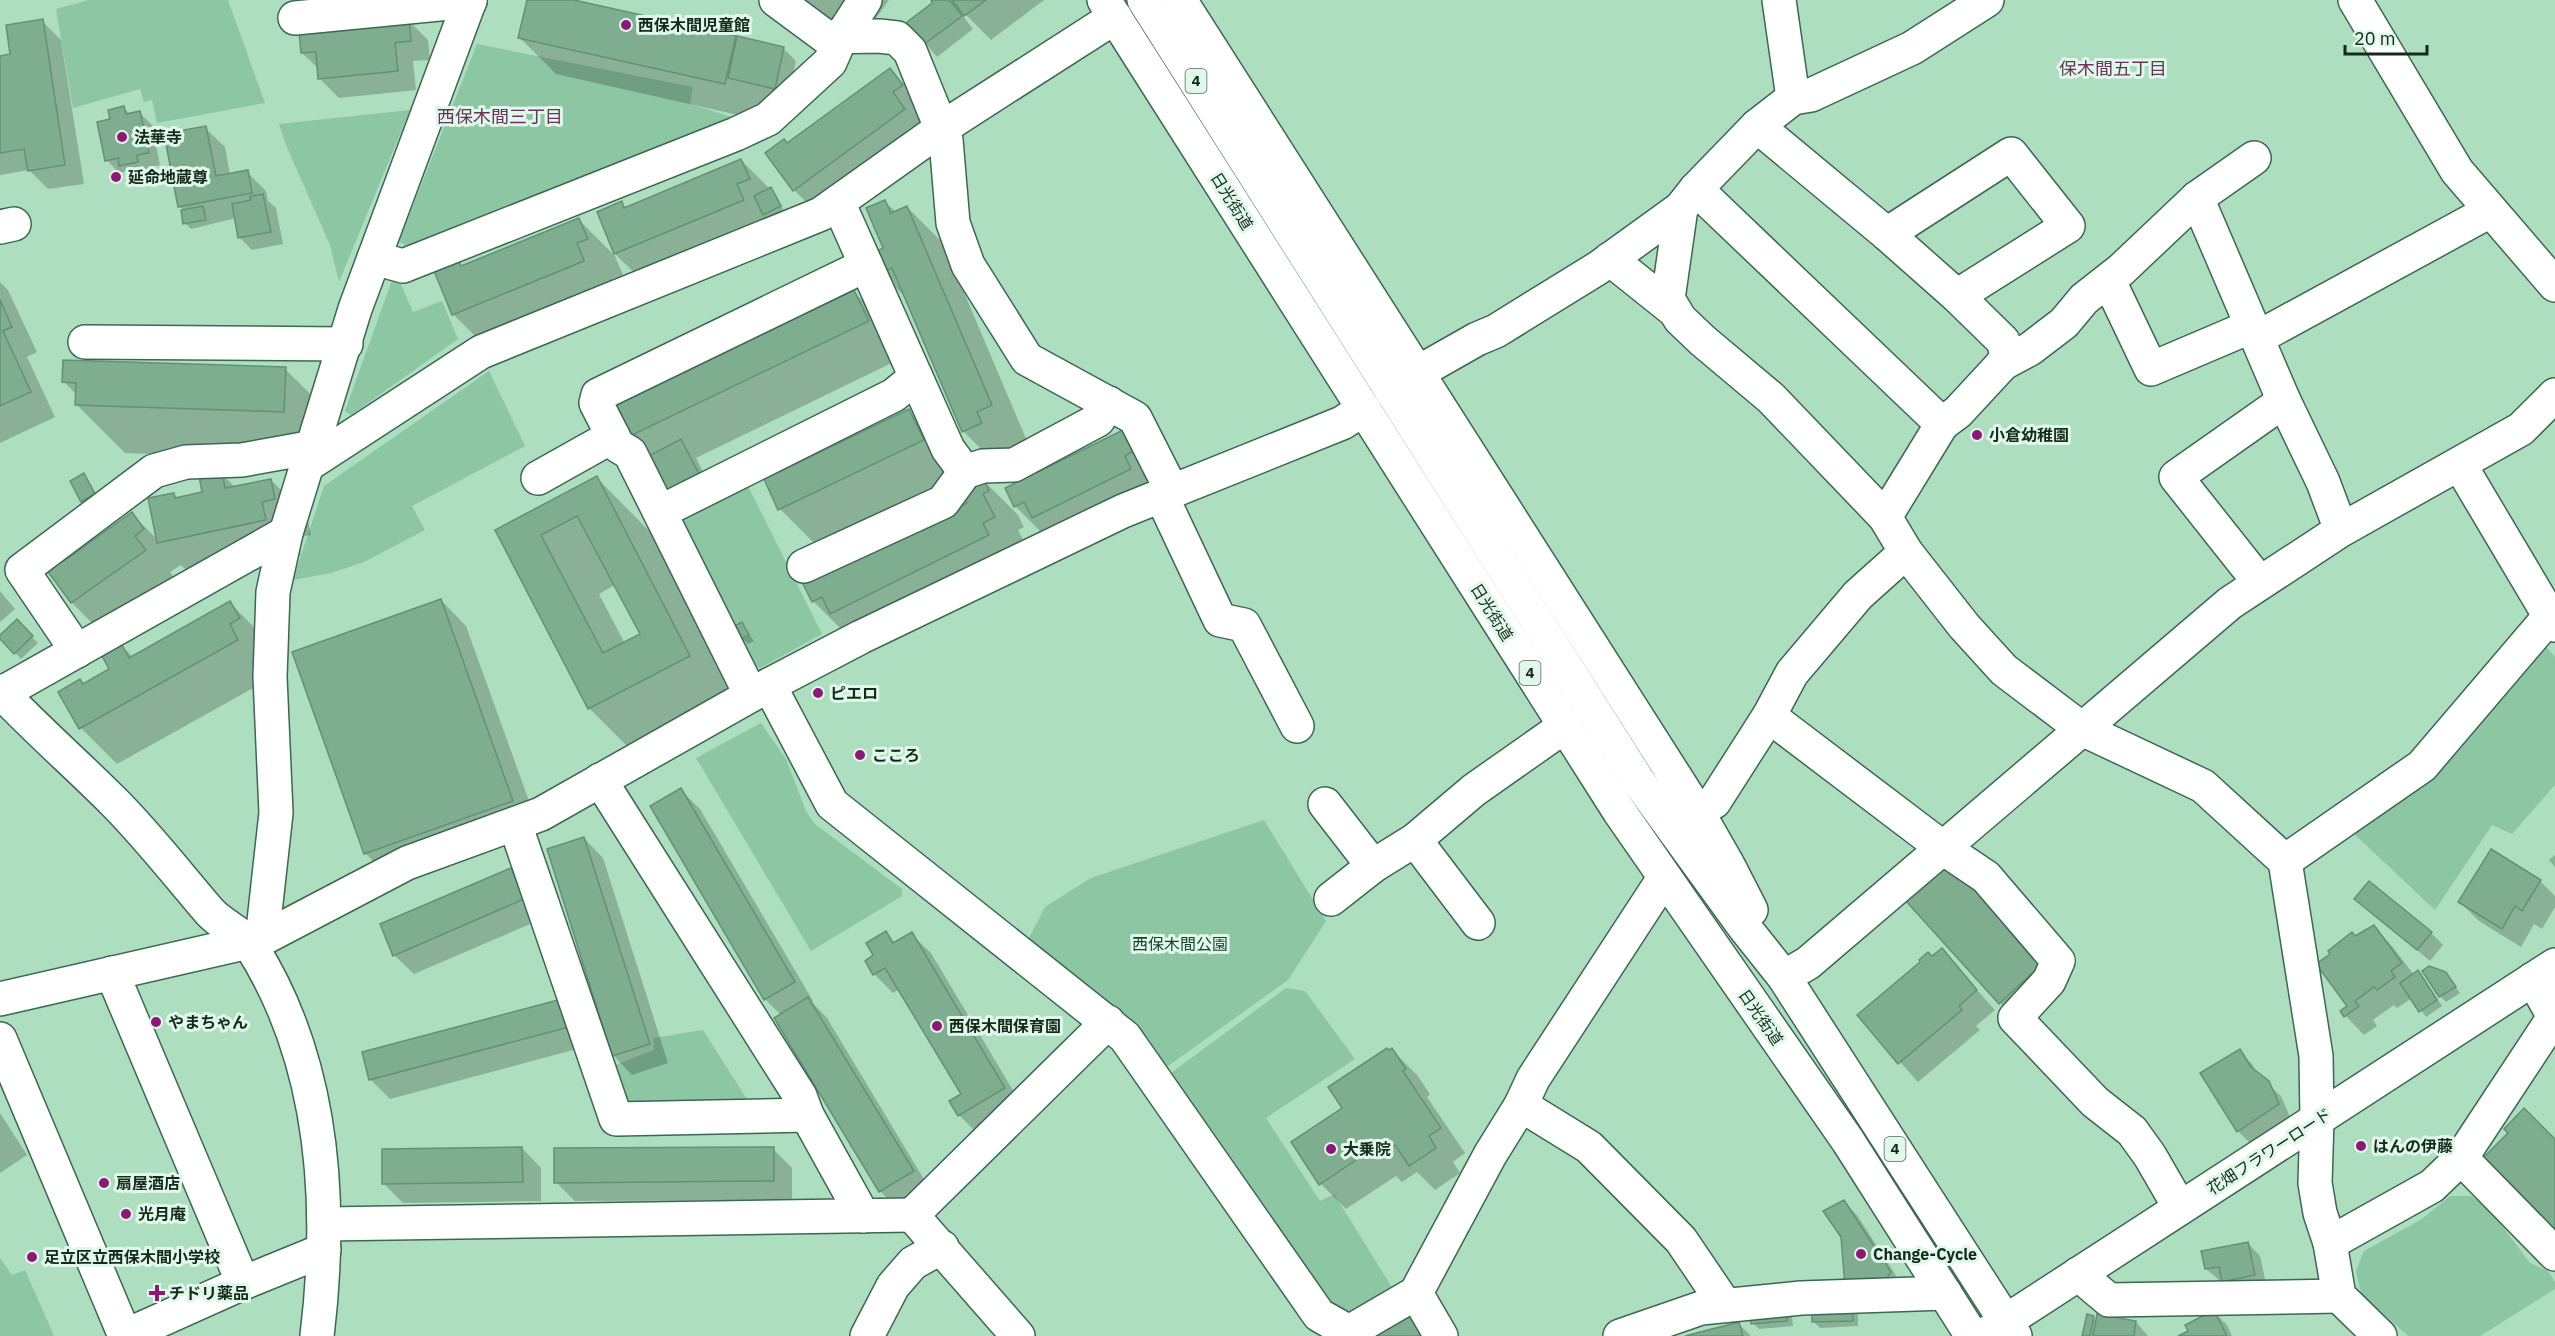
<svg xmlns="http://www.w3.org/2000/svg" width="2555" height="1336" font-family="'IBM Plex Sans','Noto Sans JP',sans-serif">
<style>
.green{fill:#8dc6a3}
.shadow{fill:#0003;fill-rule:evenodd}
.building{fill:#7ead90;stroke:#639175;stroke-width:1.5;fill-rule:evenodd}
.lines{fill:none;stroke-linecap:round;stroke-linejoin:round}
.minor-casing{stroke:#3b694e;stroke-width:36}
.highway-casing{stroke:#3b694e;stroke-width:36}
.minor{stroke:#fff;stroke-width:33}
.highway{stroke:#fff;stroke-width:33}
.poi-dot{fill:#8e1878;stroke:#e0f8e9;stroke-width:2}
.labels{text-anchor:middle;stroke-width:6;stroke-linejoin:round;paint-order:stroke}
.shield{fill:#e0f8e9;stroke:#53675a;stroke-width:1.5}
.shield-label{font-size:15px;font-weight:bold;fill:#16291d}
.poi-label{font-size:16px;font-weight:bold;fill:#16291d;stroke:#e0f8e9;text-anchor:start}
.street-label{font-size:16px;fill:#16291d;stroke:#e0f8e9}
.park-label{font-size:16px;fill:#1a3e2a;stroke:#e0f8e9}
.neighbourhood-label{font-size:18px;fill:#6b325d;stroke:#e0f8e9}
</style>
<rect width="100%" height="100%" fill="#addebf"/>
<g class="green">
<polygon points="89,0 228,0 265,103 157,123 152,100 144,102 140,89 73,108 56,9"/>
<polygon points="477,44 693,87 690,104 742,120 412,251 399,241"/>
<polygon points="410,110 339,282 330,245 286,145 279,124"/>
<polygon points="398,277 413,312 442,301 458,339 351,415 345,411 392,280"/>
<polygon points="489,371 525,446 412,506 425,530 364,562 331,573 293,580 324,486"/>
<polygon points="744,478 822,634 760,668 747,662 677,527 681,510"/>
<polygon points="2543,643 2555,657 2555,785 2512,834 2492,825 2435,910 2350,830"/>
<polygon points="761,723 786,759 806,811 815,824 902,889 902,896 811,951 696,758"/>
<polygon points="1264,820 1326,921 1288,980 1161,1071 1028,940 1045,907 1091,878"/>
<polygon points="1286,988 1305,991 1355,1059 1266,1118 1320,1201 1334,1194 1393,1289 1354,1313 1325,1305 1163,1079"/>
<polygon points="703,1030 752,1107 630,1109 620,1095 615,1065 654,1050 653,1038"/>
<polygon points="2450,1196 2472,1196 2493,1214 2530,1263 2548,1271 2555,1282 2555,1289 2480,1336 2408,1336 2361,1293 2356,1271 2364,1251 2422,1219"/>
<polygon points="0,1258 12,1275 25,1270 54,1336 0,1336"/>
</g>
<g class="shadow">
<polygon points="528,0 567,0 735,38 737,40 783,48 796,61 787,100 766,96 760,120 556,74 520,38"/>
<polygon points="804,0 889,0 859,42"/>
<polygon points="933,0 950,0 957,7 958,6 954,0 1044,0 991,40 965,14 963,16 973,29 937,57 908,23 935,3"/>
<polygon points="42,21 61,40 84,184 48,189 29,170 0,175 0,57 12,55"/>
<polygon points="409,21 428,40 430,60 413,61 416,90 339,98 320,79 319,69 302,53"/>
<polygon points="890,70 926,106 938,122 830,226 794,190 788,144"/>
<polygon points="124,108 130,114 139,112 152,125 160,165 148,168 150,174 133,178 127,171 119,173 107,160 111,120"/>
<polygon points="205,128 225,147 230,175 247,172 266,191 268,201 276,208 283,244 252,250 239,237 236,218 191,229 185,223 183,209 180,207"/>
<polygon points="741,160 776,195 785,213 652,290 615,254 599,213 621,203 627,208"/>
<polygon points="885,202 896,212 907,207 943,243 1027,441 999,467 963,431 907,299 881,273 885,249"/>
<polygon points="579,220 615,256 623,275 612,279 619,297 489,350 453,314 458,262 463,267"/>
<polygon points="0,282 8,290 37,352 27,357 55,417 0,443"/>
<polygon points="854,292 890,328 904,357 696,458 711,487 677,504 630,437"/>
<polygon points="285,369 334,417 332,460 125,453 77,405 77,395 64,382"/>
<polygon points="909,411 945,447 959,476 816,545 780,509"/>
<polygon points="1124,431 1166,505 1051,542 1015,506"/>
<polygon points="221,473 236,488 271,480 307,516 311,535 297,538 301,555 195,578 181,565 170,572 181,587 108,639 72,603 45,565 59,556 65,562 132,514 158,540 174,494 178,499 204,493"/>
<polygon points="84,475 100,500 88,507 82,501"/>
<path d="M597 478 655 537 748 715 648 767 589 708 497 531ZM615 585 642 635 625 644 599 594Z"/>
<polygon points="982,479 1018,515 1024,527 1018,530 1030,553 849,637 813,601 969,504"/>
<polygon points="0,591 15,609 0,622"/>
<polygon points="441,600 466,626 538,826 391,879 366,854 294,653"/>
<polygon points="230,603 266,639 273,677 117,764 81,728 60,692 84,685 111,669 121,645 133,657"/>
<polygon points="16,621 38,643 21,659 0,637"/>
<polygon points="742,624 754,641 748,644 742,638"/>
<polygon points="681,790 700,809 813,1001 812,1002 827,1018 931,1191 899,1210 880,1191 781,1015 765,999 652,806"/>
<polygon points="584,838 603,858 668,1063 632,1075 613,1055"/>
<polygon points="2555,855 2555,867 2549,860"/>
<polygon points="1943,867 2060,984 2019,1022 2000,1003"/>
<polygon points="510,870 529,889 542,919 414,974 394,955"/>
<polygon points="2540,881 2555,896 2555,907 2542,929 2534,924 2521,947 2479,921 2460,902"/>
<polygon points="2356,899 2431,933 2443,945 2430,961"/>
<polygon points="2373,926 2392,946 2414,975 2418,972 2424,978 2442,1006 2426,1017 2412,998 2397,1008 2394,1005 2373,1020 2377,1026 2364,1035 2342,1012 2349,1006 2356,938"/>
<polygon points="885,933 895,943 911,934 931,953 1023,1107 978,1134 959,1115 963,1095 900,989 893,993 874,974 875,956"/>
<polygon points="1941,950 1995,1010 1976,1026 1980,1030 1918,1082 1859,1016"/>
<polygon points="2445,973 2460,993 2446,1002 2440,996"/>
<polygon points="561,1001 588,1046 390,1099 371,1080"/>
<polygon points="1392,1050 1417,1075 1430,1094 1427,1097 1465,1153 1453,1162 1460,1173 1435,1190 1417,1172 1402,1182 1396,1176 1346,1209 1321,1184 1293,1142 1344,1108"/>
<polygon points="2239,1051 2252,1064 2259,1076 2281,1096 2290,1117 2250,1143 2238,1131"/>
<polygon points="0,1113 27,1155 0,1173"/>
<polygon points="522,1148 541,1168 541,1201 403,1203 384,1184"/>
<polygon points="773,1149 792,1168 792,1200 575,1201 556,1182"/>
<polygon points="1844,1202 1857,1215 1902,1285 1896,1296"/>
<polygon points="2248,1243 2260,1256 2267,1288 2236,1294 2206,1269"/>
<polygon points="1852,1306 1858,1312 1858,1326 1820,1328 1814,1322"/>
<polygon points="1752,1312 1792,1315 1793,1326 1759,1329 1753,1323"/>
<polygon points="2214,1312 2227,1325 2232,1336 2181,1336"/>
<polygon points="2093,1317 2097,1321 2136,1322 2148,1336 2084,1336"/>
<polygon points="1739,1324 1751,1336 1695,1336"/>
</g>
<g class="building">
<polygon points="527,0 574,0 736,36 725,84 518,38"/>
<polygon points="931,0 950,0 962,16 923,45 906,23 932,3"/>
<polygon points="952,0 986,0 964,16"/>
<polygon points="43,19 65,165 28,171 24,149 0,153 0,56 10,54 6,25"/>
<polygon points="409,20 411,41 395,43 398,71 318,79 316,52 301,53 299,32"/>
<polygon points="737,36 784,47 775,89 728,78"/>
<polygon points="890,68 903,85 893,92 905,109 793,191 765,153 784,139 787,143"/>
<polygon points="124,106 126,114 140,111 149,153 137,155 138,162 119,166 118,158 105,161 97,122 110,119 108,110"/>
<polygon points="206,126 216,176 248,170 252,193 178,207 165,139 179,136 178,131"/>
<polygon points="741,159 750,179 737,184 744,200 614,254 597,212 622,201 624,208"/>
<polygon points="771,187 781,206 763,215 754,196"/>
<polygon points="263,194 271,232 238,238 232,204 251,200 250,196"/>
<polygon points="885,200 891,213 907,206 992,405 977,412 982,423 962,432 892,268 880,274 872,254 883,248 866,208"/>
<polygon points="203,206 206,220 183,224 181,210"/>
<polygon points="579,218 588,239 577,243 584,261 452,315 434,271 459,261 461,266"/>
<polygon points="854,290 869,321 628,437 613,406"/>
<polygon points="0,300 12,327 3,331 31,392 0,406"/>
<polygon points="63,360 286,367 284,412 75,405 76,383 62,382"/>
<polygon points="909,409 924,440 778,510 764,479"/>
<polygon points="1125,429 1135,450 1125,456 1131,469 1032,518 1024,502 1014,507 1005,488"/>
<polygon points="681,439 699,474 663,493 645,458"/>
<polygon points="222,471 225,488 271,479 275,499 262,502 266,520 157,543 148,498 174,493 175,498 202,492 199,476"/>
<polygon points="84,473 95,494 81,502 70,481"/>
<path d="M597 476 690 656 588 709 495 530ZM577 516 640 634 603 653 541 535Z"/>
<polygon points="983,477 989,491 983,494 995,517 983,523 989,535 830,614 822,597 812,602 803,584 967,503 959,488"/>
<polygon points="132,512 144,529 135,536 146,550 71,603 43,565 59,554 64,561"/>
<polygon points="441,599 513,801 364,854 292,652"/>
<polygon points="230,601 240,618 230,624 238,640 79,729 58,692 80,679 83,684 109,669 101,654 121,643 129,658"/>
<polygon points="17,619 33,636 14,654 0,639 0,635"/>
<polygon points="742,622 749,635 741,639 734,626"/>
<polygon points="681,788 795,982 764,1000 650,806"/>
<polygon points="584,837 650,1044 612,1056 547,849"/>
<polygon points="2491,849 2541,880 2522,911 2515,906 2502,929 2458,902"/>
<polygon points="1943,865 1969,882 2042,964 1999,1004 1905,900"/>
<polygon points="511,868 524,899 393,956 380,924"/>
<polygon points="2369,881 2432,932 2417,950 2354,899"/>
<polygon points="2374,925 2402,963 2391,971 2395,977 2377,990 2374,987 2355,1001 2359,1006 2344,1017 2340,1011 2347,1006 2316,964 2330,954 2328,951 2352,932 2355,936"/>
<polygon points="886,931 893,943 912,932 1005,1088 958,1116 949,1101 961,1094 885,968 873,975 865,961 873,955 866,943"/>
<polygon points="1942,948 1977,990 1959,1006 1962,1010 1898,1064 1857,1015 1920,962 1919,960 1928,952 1932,956"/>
<polygon points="2429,966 2446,972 2456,987 2439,997 2422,971"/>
<polygon points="2418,970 2437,1000 2419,1012 2400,983"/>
<polygon points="808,997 914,1171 879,1192 774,1018"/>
<polygon points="562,999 569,1027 369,1080 362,1052"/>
<polygon points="1387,1048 1389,1050 1392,1048 1406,1069 1403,1071 1441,1128 1429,1136 1436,1148 1409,1166 1395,1145 1376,1158 1371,1150 1319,1185 1291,1142 1342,1108 1328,1087"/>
<polygon points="2240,1049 2251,1067 2269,1081 2279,1104 2237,1132 2200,1073"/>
<polygon points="2524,1108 2555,1139 2555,1233 2481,1160 2508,1133 2504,1129"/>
<polygon points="522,1147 523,1182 382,1184 382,1149"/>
<polygon points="774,1147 774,1181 554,1183 554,1148"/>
<polygon points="1844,1200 1891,1272 1883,1284 1845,1286 1841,1237 1823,1211"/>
<polygon points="2248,1242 2255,1275 2222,1282 2219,1267 2205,1269 2201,1251"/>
<polygon points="1853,1305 1853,1321 1812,1322 1812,1306"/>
<polygon points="1786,1308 1787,1321 1751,1324 1750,1311"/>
<polygon points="1406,1310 1423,1336 1365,1336"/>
<polygon points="2214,1310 2227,1336 2178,1336 2188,1331 2185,1325"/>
<polygon points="2087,1314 2094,1316 2090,1336 2082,1336"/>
<polygon points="2097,1314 2136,1321 2134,1336 2093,1336"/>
<polygon points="1739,1322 1743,1336 1685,1336"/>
</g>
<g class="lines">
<defs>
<g id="minor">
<polyline points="776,0 826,37 879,36 897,38 910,51 946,140 953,223 968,265 1027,359 1135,418 1172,491"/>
<polyline points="1779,0 1793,98"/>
<polyline points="2355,0 2457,171 2555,285"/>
<polyline points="295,18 470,1"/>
<polyline points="1757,126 1887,234 1957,296 2003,341 2008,358 1958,412 1942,424"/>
<polyline points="1696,189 1942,424 1885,517"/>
<polyline points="2197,198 2284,401 2323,482 2341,530"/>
<polyline points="838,202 948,449 965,472"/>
<polyline points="1681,208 1668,299 1680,319 1702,340 1771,398 1885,517 1906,552 1964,626 2004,670 2082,729 2203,786 2285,861 2316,1056 2317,1119 2315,1183 2320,1213 2330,1243 2339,1296 2380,1336"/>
<polyline points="0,227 14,224"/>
<polyline points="1887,234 2011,154 2068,226 1957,296"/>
<polyline points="374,258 403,266 736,134 768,119 830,62 841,37 865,0"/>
<polyline points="1610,259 1675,311"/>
<polyline points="2109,281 2151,369 2252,326"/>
<polyline points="2257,338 2490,211"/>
<polyline points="85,342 346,344"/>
<polyline points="2002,364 2030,349 2064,323 2084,299 2121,270 2197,198 2254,158"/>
<polyline points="1417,373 1477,339 1496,331 1598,268 1681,208 1696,189 1757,126 1793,98 1811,95 1912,48 1987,0"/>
<polyline points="309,464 481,352 821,214 942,128 1115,17"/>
<polyline points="2460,465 2555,625"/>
<polyline points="538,478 613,436"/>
<polyline points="1161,495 1220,620 1244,625 1297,726"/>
<polyline points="660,512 894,395 916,377"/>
<polyline points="804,566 943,502 965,472 983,466 1014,465 1098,420 1109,403"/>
<polyline points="2260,583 2176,477 2284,401"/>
<polyline points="77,651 22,570 154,471 186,462 242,460 314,447"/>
<polyline points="769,685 832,804 1125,1037 1319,1315 1349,1332 1416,1293 1490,1155 1521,1105 1589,1147 1681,1240 1725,1305"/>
<path d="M0 691C36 729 76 764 114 802 148 836 178 875 209 911 220 924 243 934 251 946 324 1061 333 1204 317 1336"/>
<polyline points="2,693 286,533"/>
<polyline points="751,695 630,453 618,446 596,403 598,395 866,265"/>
<polyline points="1769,716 1943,848 1986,877 2058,961 2049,981 2015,1018 2095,1102 2132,1131 2150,1156 2180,1208"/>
<polyline points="600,780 800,1096 807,1115 863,1216"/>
<polyline points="1325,804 1373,866"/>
<polyline points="1697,811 1714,802 1769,716 1792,673 1858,595 1906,552"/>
<polyline points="515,824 616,1119 807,1115"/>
<polyline points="1415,840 1478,923"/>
<polyline points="2285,861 2422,766 2550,616"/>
<polyline points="1331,899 1373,866 1415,840 1474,790 1565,726"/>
<polyline points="262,939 276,813 270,677 273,592 286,533 355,309 470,0"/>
<polyline points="112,973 243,1283"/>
<polyline points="1784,977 1808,963 2230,603 2341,530 2521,429 2555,395"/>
<polyline points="0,999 262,939 407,863 541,814 769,685 861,637 1123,511 1342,423 1364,409"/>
<polyline points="0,1039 125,1336"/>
<polyline points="1521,1105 1533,1079 1664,878"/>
<polyline points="2461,1158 2555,1254"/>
<polyline points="325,1224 912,1215"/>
<polyline points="2330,1243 2432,1186 2461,1158 2554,1017 2533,979"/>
<polyline points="2078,1274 2109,1300 2339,1296"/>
<polyline points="1416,1293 1441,1336"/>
<polyline points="125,1336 243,1283 324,1250"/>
<polyline points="867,1336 893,1286 913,1263 942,1247"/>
<polyline points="1018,1336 912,1215 1108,1022"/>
<polyline points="1620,1336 1701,1308 1801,1298 1945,1293"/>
<polyline points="1983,1336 2555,965"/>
</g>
<g id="highway">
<polyline points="1104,0 1619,811 1848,1141 1972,1336"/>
<polyline points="1144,0 1639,782 1745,928 1784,977 2015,1336"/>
<polyline points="1180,0 1697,811 1728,865 1751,910"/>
</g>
</defs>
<use href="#minor" class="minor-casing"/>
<use href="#highway" class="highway-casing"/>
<use href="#minor" class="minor"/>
<use href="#highway" class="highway"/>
</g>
<g class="poi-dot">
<circle cx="626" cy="25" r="6"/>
<circle cx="122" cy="137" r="6"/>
<circle cx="116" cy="177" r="6"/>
<circle cx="1977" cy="435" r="6"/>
<circle cx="818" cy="693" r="6"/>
<circle cx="860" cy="755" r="6"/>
<circle cx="156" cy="1022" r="6"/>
<circle cx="937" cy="1026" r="6"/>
<circle cx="2361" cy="1146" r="6"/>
<circle cx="1331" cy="1149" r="6"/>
<circle cx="104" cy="1183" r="6"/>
<circle cx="126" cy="1214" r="6"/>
<circle cx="1861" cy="1254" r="6"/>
<circle cx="32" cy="1257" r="6"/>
<path d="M154 1284h6v6h6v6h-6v6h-6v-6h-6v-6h6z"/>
</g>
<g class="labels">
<g class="shield">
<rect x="1185.5" y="69" width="21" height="24" rx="4.5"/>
<rect x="1519.5" y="661" width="21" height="24" rx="4.5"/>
<rect x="1884.5" y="1137" width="21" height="24" rx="4.5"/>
</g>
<g class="shield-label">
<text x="1196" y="86">4</text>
<text x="1530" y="678">4</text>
<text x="1895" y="1154">4</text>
</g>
<g class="poi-label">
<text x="638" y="31">西保木間児童館</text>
<text x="134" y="143">法華寺</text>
<text x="128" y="183">延命地蔵尊</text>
<text x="1989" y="441">小倉幼稚園</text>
<text x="830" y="699">ピエロ</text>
<text x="872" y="761">こころ</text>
<text x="168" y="1028">やまちゃん</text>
<text x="949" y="1032">西保木間保育園</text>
<text x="2373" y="1152">はんの伊藤</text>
<text x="1343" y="1155">大乗院</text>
<text x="116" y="1189">扇屋酒店</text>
<text x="138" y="1220">光月庵</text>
<text x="1873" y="1260">Change-Cycle</text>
<text x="44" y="1263">足立区立西保木間小学校</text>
<text x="169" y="1299">チドリ薬品</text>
</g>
<g class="street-label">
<text transform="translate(1232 201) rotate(58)" y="6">日光街道</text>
<text transform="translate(1492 612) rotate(58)" y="6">日光街道</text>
<text transform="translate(1761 1017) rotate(55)" y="6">日光街道</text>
<text transform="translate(2269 1151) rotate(-33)" y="6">花畑フラワーロード</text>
</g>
<g class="park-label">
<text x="1180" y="950">西保木間公園</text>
</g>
<g class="neighbourhood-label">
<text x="2113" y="75">保木間五丁目</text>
<text x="500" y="123">西保木間三丁目</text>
</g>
</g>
<path d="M2345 45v9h82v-9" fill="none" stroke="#16291d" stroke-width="3"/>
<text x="2354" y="45" font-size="18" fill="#16291d" stroke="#e0f8e9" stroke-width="4.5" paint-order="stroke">20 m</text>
</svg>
